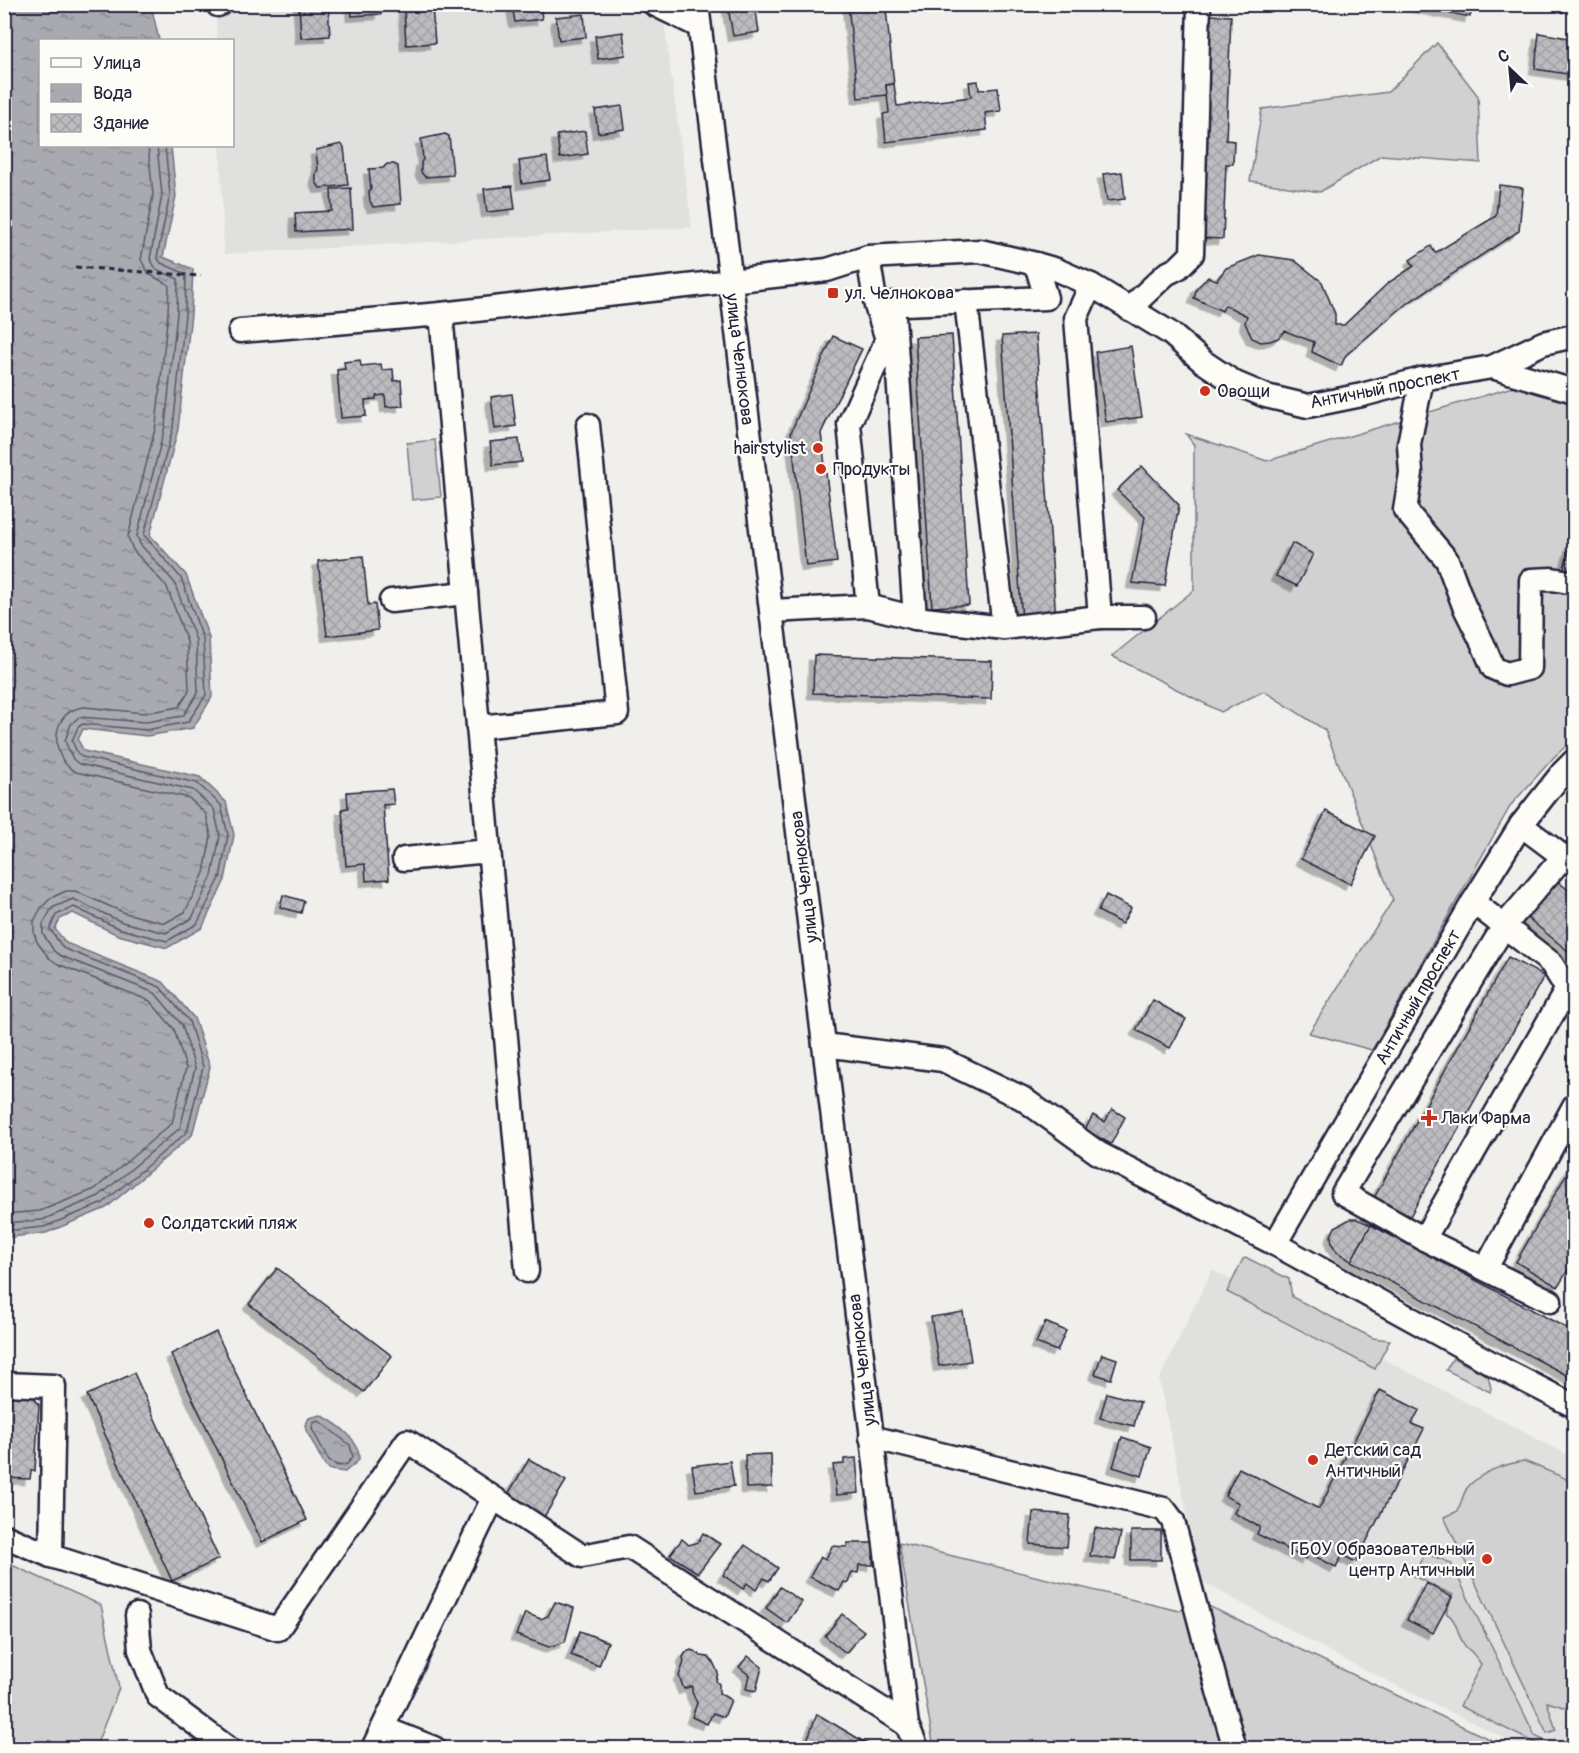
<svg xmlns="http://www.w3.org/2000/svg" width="1579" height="1753" font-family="Pangolin,sans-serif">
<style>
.built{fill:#e0e0df}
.grass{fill:#d2d1d1;stroke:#7a7a86;stroke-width:1.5}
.water{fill:url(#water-ripples);stroke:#737381;stroke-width:1.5}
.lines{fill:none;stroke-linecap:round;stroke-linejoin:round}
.shore{stroke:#58586a;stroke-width:1.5}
.building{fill:url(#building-cross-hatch);stroke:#22223b;stroke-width:1.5;filter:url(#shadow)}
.minor-casing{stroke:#22223b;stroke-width:27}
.path{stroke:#22223b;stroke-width:3;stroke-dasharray:6 4.5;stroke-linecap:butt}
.minor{stroke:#fdfcf7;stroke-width:22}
.poi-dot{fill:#c8321e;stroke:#fdfcf7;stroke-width:2}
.labels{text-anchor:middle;stroke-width:4.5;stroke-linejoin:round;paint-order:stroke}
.poi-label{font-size:18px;fill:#22223b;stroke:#fdfcf7;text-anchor:start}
.street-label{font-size:18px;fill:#22223b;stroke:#fdfcf7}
</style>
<defs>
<pattern id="water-ripples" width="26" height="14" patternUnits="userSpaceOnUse" patternTransform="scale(1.5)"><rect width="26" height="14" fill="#a9a9b0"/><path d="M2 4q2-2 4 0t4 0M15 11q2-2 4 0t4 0" fill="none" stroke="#898990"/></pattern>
<pattern id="building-cross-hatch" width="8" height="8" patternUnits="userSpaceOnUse" patternTransform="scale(1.5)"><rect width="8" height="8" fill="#bcbcc0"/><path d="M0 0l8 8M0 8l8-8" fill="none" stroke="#a1a1a6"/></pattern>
<filter id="shadow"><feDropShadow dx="-5.5" dy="5.5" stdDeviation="0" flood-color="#0004"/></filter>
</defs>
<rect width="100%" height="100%" fill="#f0efec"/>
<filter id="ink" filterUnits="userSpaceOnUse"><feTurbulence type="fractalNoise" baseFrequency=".0167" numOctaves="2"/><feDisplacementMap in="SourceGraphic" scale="12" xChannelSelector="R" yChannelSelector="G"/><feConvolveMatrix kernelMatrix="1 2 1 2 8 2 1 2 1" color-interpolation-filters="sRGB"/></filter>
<g filter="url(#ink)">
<g class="built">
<polygon points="247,4 625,5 664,22 692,227 224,254 220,146 232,146 232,40 217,40 216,19"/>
<polygon points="1212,1270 1574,1458 1574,1748 1524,1748 1347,1661 1201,1581 1159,1380"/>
</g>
<g class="grass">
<polygon points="1437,43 1478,96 1481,163 1381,155 1320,192 1250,181 1262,109 1388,92"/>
<polygon points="1516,386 1574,403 1574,739 1554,757 1511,805 1372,1050 1309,1033 1393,900 1325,730 1264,691 1221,712 1112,656 1194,590 1194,445 1186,434 1267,461"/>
<polygon points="435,440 441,497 412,500 407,443"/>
<polygon points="1247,1258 1289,1279 1292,1297 1373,1338 1390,1340 1375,1369 1227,1292 1243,1259"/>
<polygon points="1453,1358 1488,1376 1491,1388 1490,1392 1446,1370"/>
<path d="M1524 1461 1565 1478 1574 1489V1708L1570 1709 1547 1702 1556 1730 1547 1733 1444 1517 1458 1511C1461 1504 1463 1494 1467 1488 1480 1472 1505 1464 1524 1461Z"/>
<polygon points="899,1543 1179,1611 1198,1601 1508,1748 934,1748"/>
<path d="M1425 1553 1451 1563 1535 1736 1560 1748H1545L1460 1706 1481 1664C1476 1657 1473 1653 1467 1648 1457 1639 1459 1620 1446 1613L1453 1595 1413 1576Z"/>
<polygon points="5,1562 101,1605 119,1688 95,1748 5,1748"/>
</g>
<g class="water">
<polygon points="4,5 151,5 159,40 40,40 40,146 171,146 176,196 163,257 193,269 191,314 178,429 150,535 186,575 209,638 212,697 193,728 147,736 83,729 78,740 84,751 200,777 226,802 234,835 225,880 202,928 167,948 118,935 73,913 60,919 55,929 66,943 163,982 194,1018 210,1067 192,1135 106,1208 46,1233 12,1237 4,1236"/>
<path d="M321 1415C337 1424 361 1439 359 1460L345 1472 331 1470 325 1466 306 1430 305 1425 309 1418Z"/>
</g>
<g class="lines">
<g class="shore">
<path d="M4 1214 40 1211 95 1189 172 1123 186 1068 174 1029 150 1001 58 964 49 958 37 942 34 933V921L41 908 51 898 66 891H75L125 913 165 923 185 912 204 873 211 836 206 814 189 798 76 772C48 758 50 709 85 707L145 713 179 707 189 691 187 642 167 587 133 550 128 537 156 425 168 312 169 285 149 274 141 260 153 195 148 146"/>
<polyline points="4,1223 42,1220 99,1196 180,1128 195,1068 182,1025 155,993 61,956 54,951 43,934 43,924 52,908 73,899 122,922 166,933 192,918 212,876 220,836 214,809 193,790 79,764 73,759 65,741 71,724 79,717 146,722 183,716 198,693 196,640 174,582 140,544 137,536 165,426 177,313 178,279 156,269 150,259 162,195 157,146"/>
<polyline points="4,1231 44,1227 103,1203 187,1132 203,1067 189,1021 160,987 63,948 50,929 56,915 74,907 120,929 167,941 197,924 220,878 228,835 221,805 197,783 82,757 78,754 72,741 78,727 83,724 146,730 188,722 206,695 203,639 181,578 144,535 173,428 185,314 186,274 161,263 157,257 170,195 165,146"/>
<polygon points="319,1421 350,1445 353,1457 347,1464 338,1466 329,1461 312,1429 313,1423"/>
</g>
</g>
<g class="building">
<polygon points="299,4 328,4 330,36 301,38"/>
<polygon points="351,4 380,4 381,14 352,16"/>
<polygon points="512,4 540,4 542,19 515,22"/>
<polygon points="745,4 755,4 759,32 733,36 728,7"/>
<polygon points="848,4 875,4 876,10 886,9 894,84 886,85 887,95 858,98"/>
<polygon points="1403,4 1473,4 1470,17"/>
<polygon points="432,7 435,43 406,45 404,9"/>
<polygon points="584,14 586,37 559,40 556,17"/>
<polygon points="1208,15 1231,16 1226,140 1234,141 1233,164 1226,164 1223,239 1199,238"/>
<polygon points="623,32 626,55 598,59 595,36"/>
<polygon points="1539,33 1574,39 1574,75 1535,69"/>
<polygon points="978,81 979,90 998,88 1001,111 985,113 987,130 886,142 883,114 889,113 886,85 894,84 897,106 971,97 969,82"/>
<polygon points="622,106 625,129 598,133 595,110"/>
<polygon points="585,131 588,154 560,158 557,135"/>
<polygon points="445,134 449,136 453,175 425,177 421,172 421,163 423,159 421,139"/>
<polygon points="341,144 344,147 348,185 320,188 316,182 316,173 318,169 316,150"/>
<polygon points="547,157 550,180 522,184 519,161"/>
<polygon points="387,164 394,164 398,166 401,204 373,207 370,201 369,192 371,189 369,169 383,168"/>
<polygon points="1122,172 1125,199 1107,201 1103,174"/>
<polygon points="1499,185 1523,188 1519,231 1406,304 1346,355 1341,366 1312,352 1314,342 1285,331 1278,338 1270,341 1261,342 1252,338 1245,323 1247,316 1225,305 1222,311 1194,298 1197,288 1208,277 1217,280 1226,268 1259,255 1294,260 1322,282 1335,314 1335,325 1344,325 1388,283 1414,266 1410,260 1431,246 1435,253 1496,216"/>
<polygon points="512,186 515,209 487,212 484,189"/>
<polygon points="351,188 353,229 296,232 295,213 332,211 331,189"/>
<polygon points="1036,334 1056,619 1022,621 1002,336"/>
<polygon points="952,335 969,605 932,607 915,337"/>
<polygon points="833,336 862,349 821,433 837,562 806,566 791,432"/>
<polygon points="1131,346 1142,417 1106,422 1095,352"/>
<polygon points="360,360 361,366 381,364 382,370 393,369 394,381 401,380 403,406 386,407 385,395 376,396 376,399 365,400 366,416 341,418 337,370 345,369 344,362"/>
<polygon points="512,394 516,426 495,429 491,397"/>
<polygon points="519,439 522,462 493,465 490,442"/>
<polygon points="1142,466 1179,505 1165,586 1132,583 1145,517 1117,490"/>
<polygon points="1572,541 1574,542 1574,577 1562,574"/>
<polygon points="1292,543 1313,554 1297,586 1276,576"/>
<polygon points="363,556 368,605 375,604 378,630 327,636 318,561"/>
<polygon points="814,655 992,661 991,699 813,693"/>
<polygon points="392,789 394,804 383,805 389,879 366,881 365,864 346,866 342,809 348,808 347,792"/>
<polygon points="1326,811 1375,836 1350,884 1301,859"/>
<polygon points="1554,878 1574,895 1574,956 1524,915"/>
<polygon points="283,895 304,901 301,913 280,907"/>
<polygon points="1106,895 1131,908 1122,924 1098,911"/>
<polygon points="1508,957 1544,976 1409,1218 1374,1198"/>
<polygon points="1153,1000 1186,1019 1170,1048 1136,1030"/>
<polygon points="1112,1109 1125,1117 1111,1144 1085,1130 1093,1115 1105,1122"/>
<polygon points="1574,1161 1574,1259 1558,1287 1516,1262"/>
<polygon points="1350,1219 1357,1219 1371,1225 1351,1261 1337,1252 1332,1244 1331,1236 1335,1227"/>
<polygon points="1371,1225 1574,1332 1574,1379 1351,1261"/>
<polygon points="277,1268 392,1356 364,1392 249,1304"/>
<polygon points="963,1312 971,1361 939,1366 931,1317"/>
<polygon points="1045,1322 1066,1331 1057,1351 1036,1343"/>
<polygon points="216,1332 307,1520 262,1542 171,1354"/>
<polygon points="1102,1354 1117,1359 1111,1379 1095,1374"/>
<polygon points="134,1373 219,1559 172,1581 87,1395"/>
<polygon points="1380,1390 1419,1410 1412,1424 1424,1429 1356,1562 1342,1555 1336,1567 1309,1553 1306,1559 1257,1534 1260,1527 1234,1513 1239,1503 1225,1496 1239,1468 1319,1509"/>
<polygon points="1107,1393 1140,1402 1134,1426 1100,1418"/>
<polygon points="4,1395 33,1396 39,1405 35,1471 31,1471 30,1479 4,1478"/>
<polygon points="1122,1437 1151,1447 1142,1476 1113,1467"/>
<polygon points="771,1454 772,1487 746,1488 745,1455"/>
<polygon points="856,1458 859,1493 836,1495 833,1465 844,1464 844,1459"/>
<polygon points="529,1459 566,1481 544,1517 507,1496"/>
<polygon points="730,1461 734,1486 696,1491 692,1466"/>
<polygon points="1033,1512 1070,1515 1067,1547 1030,1544"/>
<polygon points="1095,1528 1121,1533 1115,1560 1090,1556"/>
<rect x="1131" y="1531" width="30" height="29"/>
<polygon points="703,1533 720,1544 698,1573 670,1555 682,1539 689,1545 698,1542"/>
<polygon points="847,1543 877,1543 878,1556 873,1556 873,1565 859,1565 858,1573 852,1572 848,1583 844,1582 839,1591 810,1577 821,1557 826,1559 832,1546 847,1547"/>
<polygon points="745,1545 778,1568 769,1581 764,1578 756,1590 747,1583 743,1589 723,1575"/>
<polygon points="1426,1583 1452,1597 1433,1633 1407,1620"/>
<polygon points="780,1587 802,1602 787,1623 766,1608"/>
<polygon points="555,1602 574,1608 565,1642 549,1647 516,1635 525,1613 541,1619 548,1616"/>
<polygon points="842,1614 864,1631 846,1653 825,1636"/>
<polygon points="580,1631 608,1642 599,1666 571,1655"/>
<polygon points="691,1650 696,1652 701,1656 708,1657 714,1664 718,1673 716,1681 719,1684 719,1693 731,1700 724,1717 713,1713 707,1724 692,1717 697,1703 692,1692 692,1686 684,1689 679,1676 684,1662 683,1657 686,1652"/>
<polygon points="748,1656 762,1667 756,1691 746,1689 749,1675 739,1667"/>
<polygon points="817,1714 871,1746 874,1748 804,1748"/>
</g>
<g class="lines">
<defs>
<g id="minor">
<polyline points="654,4 699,26"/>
<polyline points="697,4 907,1725 917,1748"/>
<polyline points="218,5 220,4"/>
<polyline points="1091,285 1076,318 1100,617"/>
<polyline points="893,303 915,618"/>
<polyline points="880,305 1046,298 1036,264"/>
<polyline points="1129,309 1166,274 1178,268 1192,254 1199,4"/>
<polyline points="441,314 527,1271"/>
<polyline points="240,331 441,314 827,270 868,257 980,251 1036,264 1057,270 1091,285 1170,333 1202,361 1235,383 1266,396 1308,406 1362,395 1422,379 1492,367 1574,391"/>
<polyline points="1492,367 1543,343 1574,336"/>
<polyline points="1422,379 1409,444 1411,473 1405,510 1447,560 1464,606 1483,644 1493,668 1507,674 1530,668 1531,580 1552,579 1569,582"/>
<polyline points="391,601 466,593"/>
<polyline points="868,606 915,618 1004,628 966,301"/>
<polyline points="772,611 868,606 849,424 887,339 876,306 868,257"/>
<polyline points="1004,628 1100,617 1144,617"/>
<polyline points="478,727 617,713 588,425"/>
<polyline points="1521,825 1573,864"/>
<polyline points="404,859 489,851"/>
<polyline points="1473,902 1504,926 1564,856"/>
<polygon points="1504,926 1551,963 1567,989 1424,1239 1343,1193"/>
<polyline points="824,1045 943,1060 1022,1098 1098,1153 1275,1244 1504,1370 1574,1406"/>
<polyline points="1424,1239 1550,1301"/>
<polyline points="1275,1244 1473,902 1521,825 1563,772 1574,761"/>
<polyline points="1486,1268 1574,1106"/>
<polyline points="4,1384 54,1386 51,1556"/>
<polyline points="871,1437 1164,1509 1173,1521 1218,1691 1235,1748"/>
<polyline points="4,1536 51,1556 278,1629 407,1441 582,1556 629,1547 907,1725"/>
<polyline points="137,1615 140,1650 158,1696 228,1748"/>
<polyline points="383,1728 434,1748"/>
<polyline points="373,1748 493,1498"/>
</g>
</defs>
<use href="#minor" class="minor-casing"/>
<g class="path">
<polyline points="1527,4 1574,14"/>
<polyline points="75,267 201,276"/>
</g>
<use href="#minor" class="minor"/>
</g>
</g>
<g class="poi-dot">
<rect x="827" y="287" width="12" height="12" rx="3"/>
<circle cx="1205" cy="391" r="6"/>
<circle cx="818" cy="448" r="6"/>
<circle cx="821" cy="469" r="6"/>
<path d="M1426 1109h6v6h6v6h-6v6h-6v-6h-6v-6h6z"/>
<circle cx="149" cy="1223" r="6"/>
<circle cx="1313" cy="1460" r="6"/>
<circle cx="1487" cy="1559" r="6"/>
</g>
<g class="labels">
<g class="poi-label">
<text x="845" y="299">ул. Челнокова</text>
<text x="1217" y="397">Овощи</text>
<text x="806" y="454" text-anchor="end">hairstylist</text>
<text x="833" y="475">Продукты</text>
<text x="1441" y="1124">Лаки Фарма</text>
<text x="161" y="1229">Солдатский пляж</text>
<text x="1325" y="1456">Детский сад<tspan x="1325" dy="21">Античный</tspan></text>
<text x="1475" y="1555" text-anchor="end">ГБОУ Образовательный<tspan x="1475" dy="21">центр Античный</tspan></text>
</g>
<g class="street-label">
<text transform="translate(740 359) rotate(83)" y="6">улица Челнокова</text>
<text transform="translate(1385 388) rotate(-11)" y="6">Античный проспект</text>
<text transform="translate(804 877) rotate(-97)" y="6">улица Челнокова</text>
<text transform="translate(1418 997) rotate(-60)" y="6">Античный проспект</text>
<text transform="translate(862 1360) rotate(-97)" y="6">улица Челнокова</text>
</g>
</g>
<rect width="1579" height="1753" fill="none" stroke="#fdfcf7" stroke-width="24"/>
<rect x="12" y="12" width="1555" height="1729" fill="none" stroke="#22223b" stroke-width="2" filter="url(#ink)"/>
<rect x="39" y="39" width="195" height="108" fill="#fdfcf7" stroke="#a5a5ac" stroke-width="1.5"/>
<rect x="51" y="58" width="30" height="9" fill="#fdfcf7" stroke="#a5a5ac" stroke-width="1.5"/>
<text x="93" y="69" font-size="18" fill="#22223b">Улица</text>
<rect x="51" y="84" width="30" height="18" fill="url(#water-ripples)" stroke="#a5a5ac" stroke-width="1.5"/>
<text x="93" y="99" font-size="18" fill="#22223b">Вода</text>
<rect x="51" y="114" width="30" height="18" fill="url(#building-cross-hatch)" stroke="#a5a5ac" stroke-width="1.5"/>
<text x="93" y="129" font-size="18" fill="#22223b">Здание</text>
<g transform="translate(1510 69) rotate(334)" stroke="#fdfcf7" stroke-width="4.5" paint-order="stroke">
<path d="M0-4.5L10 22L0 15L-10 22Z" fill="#22223b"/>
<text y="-9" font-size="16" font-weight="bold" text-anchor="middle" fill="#22223b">С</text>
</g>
</svg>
